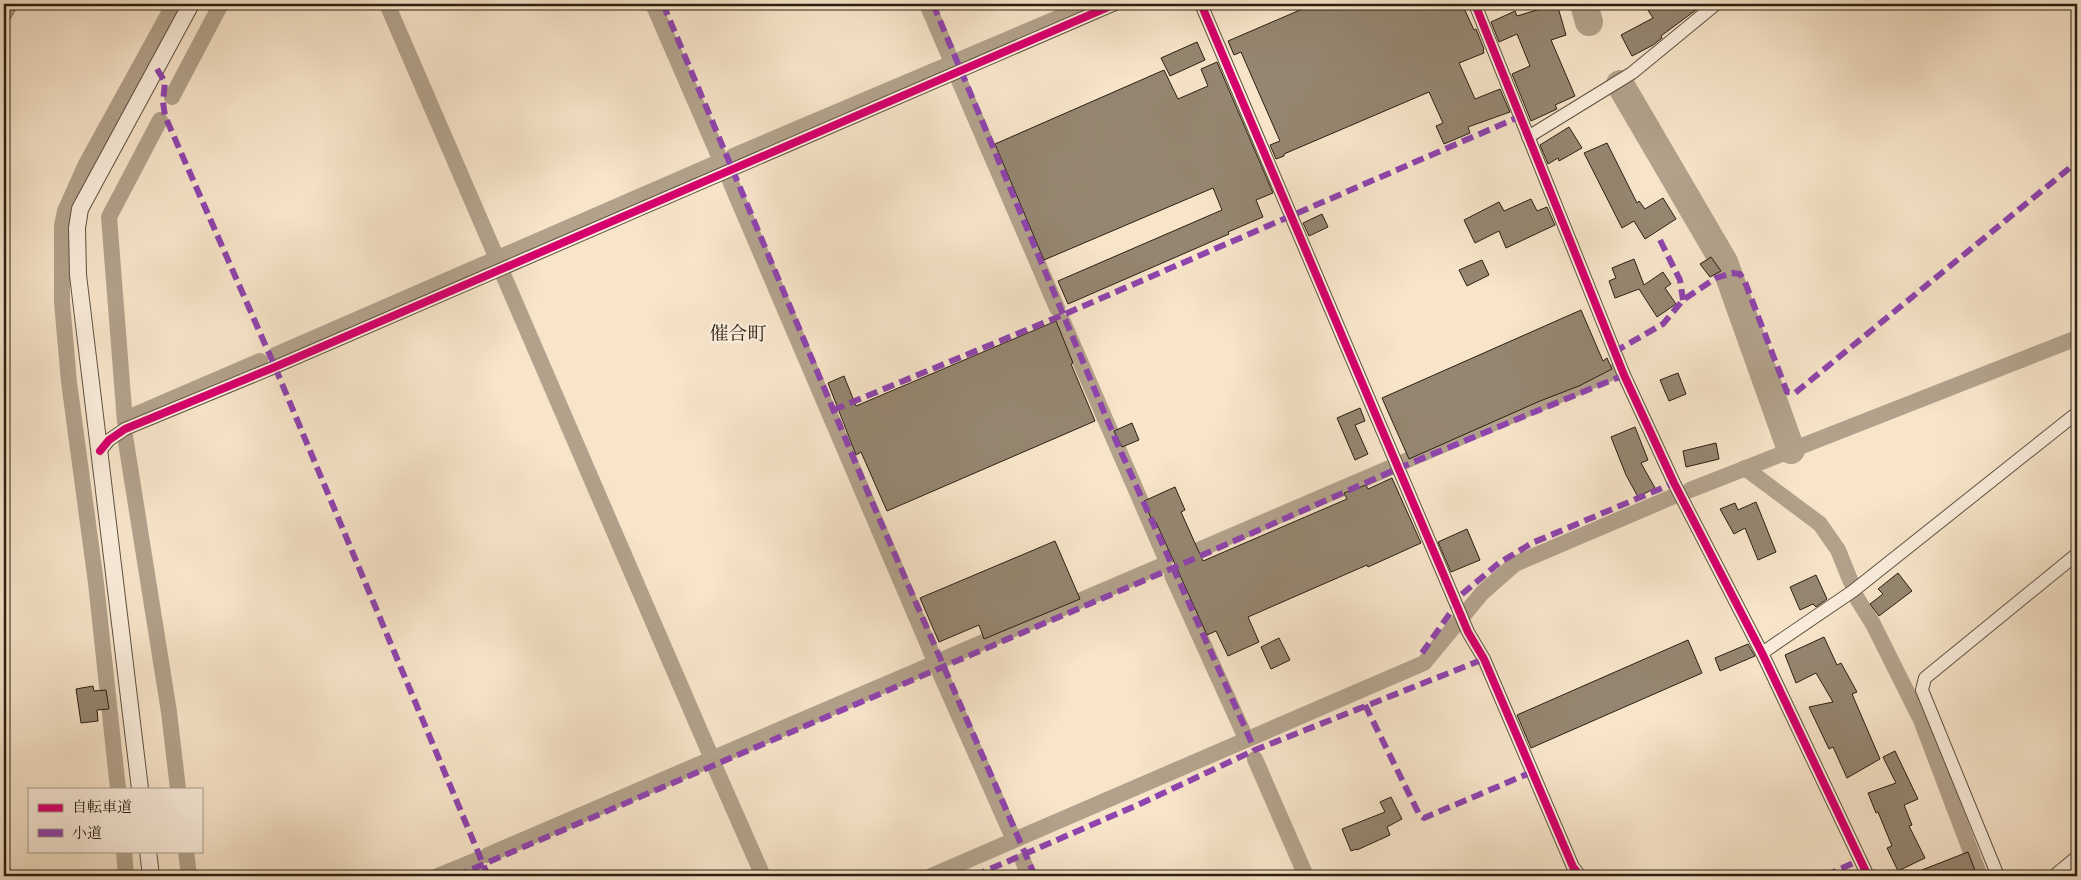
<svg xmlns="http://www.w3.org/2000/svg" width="2081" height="880" font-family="'Gentium Book Plus','Noto Serif JP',serif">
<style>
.water{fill:#b2a18b;stroke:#7c6d5b}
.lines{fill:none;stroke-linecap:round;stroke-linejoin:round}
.canal{stroke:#b2a18b;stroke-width:16}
.river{stroke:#b2a18b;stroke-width:28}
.building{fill:#958671;stroke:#2b2012}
.minor-casing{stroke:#5e5140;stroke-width:14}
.tertiary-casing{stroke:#5e5140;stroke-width:18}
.minor{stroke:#faeddc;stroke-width:12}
.tertiary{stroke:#faeddc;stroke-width:16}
.quiet{stroke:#8e44ad;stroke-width:6;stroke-dasharray:12 6;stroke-linecap:butt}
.cycleway-casing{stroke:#faeddc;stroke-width:11}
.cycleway{stroke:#d6006c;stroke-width:8}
.labels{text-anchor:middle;stroke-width:5;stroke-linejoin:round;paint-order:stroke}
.quarter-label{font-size:19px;fill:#2b2012;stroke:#faeddc}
</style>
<rect width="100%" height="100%" fill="#f7e4c9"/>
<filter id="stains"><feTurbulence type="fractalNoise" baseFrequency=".004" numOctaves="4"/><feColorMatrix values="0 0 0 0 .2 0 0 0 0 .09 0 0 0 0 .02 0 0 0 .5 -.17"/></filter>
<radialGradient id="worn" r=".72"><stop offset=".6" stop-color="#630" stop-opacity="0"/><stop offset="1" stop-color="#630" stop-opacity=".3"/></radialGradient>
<polygon class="water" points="4,4 19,4 4,29"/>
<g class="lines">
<g class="canal">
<polyline points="387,4 498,261"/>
<polyline points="653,4 718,154"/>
<polyline points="927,4 951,60"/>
<polyline points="961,59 1091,4"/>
<polyline points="958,78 1057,308"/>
<polyline points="172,97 221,4"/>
<polyline points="733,156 952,63"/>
<polyline points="730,181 935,661"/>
<polyline points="502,272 713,761"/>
<polyline points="1063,322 1166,559"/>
<polyline points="275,355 721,161"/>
<polyline points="125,419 260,361"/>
<polyline points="125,422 109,217 160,120"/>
<polyline points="125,436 169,712 178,789"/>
<polyline points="1403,462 1613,372"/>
<polyline points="1745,468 1820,524 1838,550 1851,582"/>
<polyline points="1690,490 2077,338"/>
<polyline points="1182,557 1394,466"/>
<polyline points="1172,575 1243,732"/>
<polyline points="1855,595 1873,624 1921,720 1980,876"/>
<polyline points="946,658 1163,565"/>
<polyline points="940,673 1014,840"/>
<polyline points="1255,759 1306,876"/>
<polyline points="715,767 763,876"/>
<polyline points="118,789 96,583 69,382 62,302 62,226 65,211 86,164 174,4"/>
<polyline points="124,851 126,876"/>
<polyline points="186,851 189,876"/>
<polyline points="488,855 935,663"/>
<polyline points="1023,861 1029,876"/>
<polyline points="438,876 477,860"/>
<polyline points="931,876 1424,663 1482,593 1515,564 1672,497"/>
</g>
<g class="river">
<polyline points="1584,4 1589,22"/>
<polyline points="1620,84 1724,262 1791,450"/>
</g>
</g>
<g class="building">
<polygon points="1314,4 1462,4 1474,30 1476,29 1484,49 1483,50 1484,53 1459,63 1475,99 1500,89 1510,112 1468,127 1470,133 1444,144 1436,126 1443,123 1429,92 1284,154 1284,156 1276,159 1270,145 1280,141 1241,52 1234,55 1228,41"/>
<polygon points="1557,4 1566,35 1551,40 1575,96 1555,105 1557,109 1531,121 1512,74 1530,66 1517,34 1499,42 1491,22 1515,11 1517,16"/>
<polygon points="1644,4 1704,4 1661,36 1662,38 1653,45 1632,56 1621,35 1653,18"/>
<polygon points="1197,42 1205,60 1170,76 1161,58"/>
<polygon points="1217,62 1273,193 1256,200 1263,217 1228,232 1229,234 1068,304 1058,281 1222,210 1213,188 1044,260 995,144 1164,70 1178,99 1208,86 1201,69"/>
<polygon points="1569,127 1582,148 1559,161 1558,158 1548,164 1540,145"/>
<polygon points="1607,143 1637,203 1639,201 1645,209 1663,198 1676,219 1645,239 1634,221 1622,228 1584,153"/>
<polygon points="1531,199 1537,211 1547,207 1555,225 1506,248 1499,231 1475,243 1464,220 1499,202 1504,211"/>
<polygon points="1322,214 1328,227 1309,236 1303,223"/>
<polygon points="1711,257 1721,271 1710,277 1700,264"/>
<polygon points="1634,259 1644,285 1663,272 1671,284 1665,288 1676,304 1657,317 1639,289 1615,298 1609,281 1616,278 1612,268"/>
<polygon points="1482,260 1489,275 1467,286 1459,270"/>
<polygon points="1581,310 1603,361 1607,358 1612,369 1579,386 1540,401 1409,459 1382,398"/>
<polygon points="1056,321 1073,363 1071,364 1095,421 887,511 861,452 856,455 828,383 844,376 856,406"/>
<polygon points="1678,373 1686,394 1669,401 1660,380"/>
<polygon points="1360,408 1365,421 1355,425 1368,454 1355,460 1337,418"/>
<polygon points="1132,423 1139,440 1122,447 1114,431"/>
<polygon points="1635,427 1648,460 1641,463 1655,488 1638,497 1626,475 1611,437"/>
<polygon points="1716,443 1719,459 1686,467 1683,451"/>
<polygon points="1392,478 1421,543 1368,567 1367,565 1248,617 1259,642 1228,656 1216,631 1207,635 1156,522 1153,523 1144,501 1175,487 1185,510 1181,512 1203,561 1347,499 1344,493 1366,485 1368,489"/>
<polygon points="1756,502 1776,552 1758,560 1745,528 1734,534 1720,509 1735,503 1738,510"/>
<polygon points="1467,529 1480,560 1451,572 1438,542"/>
<polygon points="1055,541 1080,599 984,639 979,625 939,642 920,598"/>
<polygon points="1898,573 1912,591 1879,616 1870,604 1883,594 1878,589"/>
<polygon points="1816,575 1827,599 1816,607 1813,604 1800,610 1790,587"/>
<polygon points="1824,637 1837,665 1841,663 1857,692 1852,694 1880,759 1847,778 1833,747 1829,749 1809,707 1833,702 1816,673 1796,683 1785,655"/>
<polygon points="1279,638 1290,660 1271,669 1261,647"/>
<polygon points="1688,640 1702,673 1531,748 1517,715"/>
<polygon points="1748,644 1755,656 1720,671 1715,658"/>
<polygon points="93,686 94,691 106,690 109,709 97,710 98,721 81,723 76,689"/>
<polygon points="1895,751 1918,799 1904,805 1912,825 1909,826 1925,858 1898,871 1887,848 1892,846 1878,812 1876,813 1868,793 1896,783 1883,757"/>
<polygon points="1391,797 1402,819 1387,827 1390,835 1357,850 1357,849 1351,851 1342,829 1385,812 1380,802"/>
<polygon points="1968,852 1977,876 1909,876 1909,875"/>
</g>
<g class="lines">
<defs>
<g id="minor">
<polyline points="1201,4 1468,632 1484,659 1573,867 1580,876"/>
<polyline points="1475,4 1624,375 1674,483 1762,653 1868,876"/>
<polyline points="1528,137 1632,73 1716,4"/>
<polyline points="100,451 109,440 125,429 275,367 1115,4"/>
<polyline points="1762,653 1853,591 2077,413"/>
<polyline points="1998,876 1922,690 1925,678 2077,554"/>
<polyline points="2054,876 2077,857"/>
</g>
<g id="tertiary">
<polyline points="140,789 78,275 77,228 80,209 191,4"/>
<polyline points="148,851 151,876"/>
</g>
</defs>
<use href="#minor" class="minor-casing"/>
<use href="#tertiary" class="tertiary-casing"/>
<use href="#minor" class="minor"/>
<use href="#tertiary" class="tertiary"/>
<g class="quiet">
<polyline points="663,4 869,495 1035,876"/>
<polyline points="933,4 1117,443 1255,750"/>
<polyline points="157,69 165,82 163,102 165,116 275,367 488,876"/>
<polyline points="1660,240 1680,280 1683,300"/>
<polyline points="1614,352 1663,324 1683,300 1716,278 1732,273 1740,274 1745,282 1787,392 1795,393 2077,162"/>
<polyline points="833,410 1065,314 1521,116"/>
<polyline points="1422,653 1453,609 1455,600 1499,563 1532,543 1674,483"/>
<polyline points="1365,705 1419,814 1424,818 1532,772"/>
<polyline points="456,876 1173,568 1399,468 1624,375"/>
<polyline points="974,876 1142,803 1255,750 1484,659"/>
<polyline points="1825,876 1860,860"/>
</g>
<defs>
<g id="cycleway">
<polyline points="1201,4 1468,632 1484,659 1573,867 1580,876"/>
<polyline points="1475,4 1624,375 1674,483 1762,653 1868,876"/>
<polyline points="100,451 109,440 125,429 275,367 1115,4"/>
</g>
</defs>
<use href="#cycleway" class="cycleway-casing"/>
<use href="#cycleway" class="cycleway"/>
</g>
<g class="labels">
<g class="quarter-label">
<text x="738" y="340">催合町</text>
</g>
</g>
<rect width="2081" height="880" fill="none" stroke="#f7e4c9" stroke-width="20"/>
<rect x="5" y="5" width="2071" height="870" fill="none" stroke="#2b2012" stroke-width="2.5"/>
<rect x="10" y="10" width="2061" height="860" fill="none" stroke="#2b2012"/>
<rect x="28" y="788" width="175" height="65" fill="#faeddc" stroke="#a79b8b"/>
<rect x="38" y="804" width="25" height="8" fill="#d6006c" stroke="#a79b8b"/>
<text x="72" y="812" font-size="15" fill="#2b2012">自転車道</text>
<rect x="38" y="829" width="25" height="8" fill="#8e44ad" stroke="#a79b8b"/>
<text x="72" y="838" font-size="15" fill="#2b2012">小道</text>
<rect width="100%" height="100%" filter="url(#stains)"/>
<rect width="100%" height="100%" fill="url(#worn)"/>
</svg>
